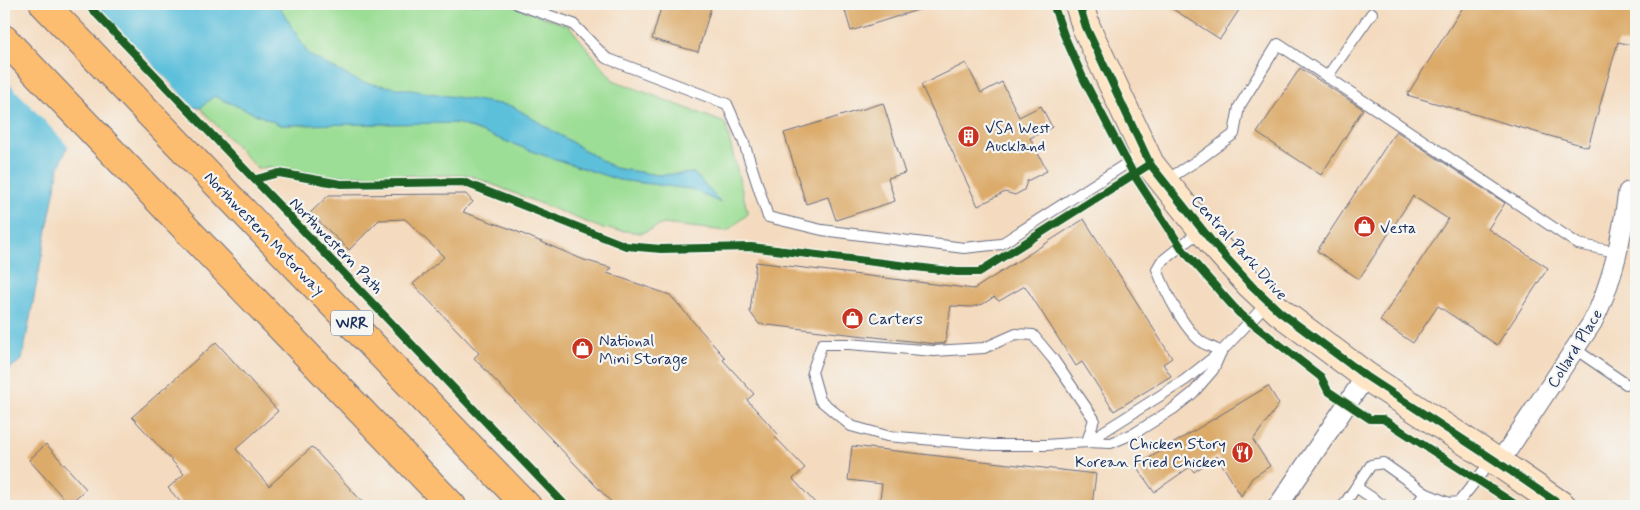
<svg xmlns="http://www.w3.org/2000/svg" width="1640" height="510" font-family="Mynerve,sans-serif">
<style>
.green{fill:#9cde95;stroke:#5c867a}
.water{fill:#5dc0db;stroke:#3c789c}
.pier{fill:#f4dbbf}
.building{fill:#dcab6b}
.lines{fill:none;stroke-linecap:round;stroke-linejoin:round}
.service-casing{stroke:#676b80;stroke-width:12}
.minor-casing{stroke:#676b80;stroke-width:21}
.secondary-casing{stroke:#676b80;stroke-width:30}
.motorway-casing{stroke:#676b80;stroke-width:30}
.service{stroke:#fff;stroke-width:10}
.minor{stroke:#fff;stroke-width:19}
.secondary{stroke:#fee5c5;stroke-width:28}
.motorway{stroke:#fcbd6f;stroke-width:28}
.cycleway-casing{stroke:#f6f6f2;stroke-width:11}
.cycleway{stroke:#1b5e20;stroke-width:8}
.labels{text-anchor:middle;stroke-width:4.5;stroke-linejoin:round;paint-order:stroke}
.shield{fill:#f6f6f2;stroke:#5d6b8a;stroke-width:1}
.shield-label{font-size:15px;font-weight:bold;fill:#1b2f5e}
.poi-label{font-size:16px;fill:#1b2f5e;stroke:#f6f6f2;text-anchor:start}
.street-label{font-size:16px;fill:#1b2f5e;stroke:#f6f6f2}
</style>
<rect width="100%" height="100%" fill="#f6f6f2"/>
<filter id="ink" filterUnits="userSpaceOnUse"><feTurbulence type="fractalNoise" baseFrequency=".02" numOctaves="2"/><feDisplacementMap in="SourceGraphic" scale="10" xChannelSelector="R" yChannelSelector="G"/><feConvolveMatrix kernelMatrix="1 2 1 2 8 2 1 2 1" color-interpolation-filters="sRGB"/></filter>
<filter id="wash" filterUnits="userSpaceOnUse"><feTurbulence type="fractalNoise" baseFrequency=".0096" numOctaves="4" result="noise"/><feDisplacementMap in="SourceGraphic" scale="20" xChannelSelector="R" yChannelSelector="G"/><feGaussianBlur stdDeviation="1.12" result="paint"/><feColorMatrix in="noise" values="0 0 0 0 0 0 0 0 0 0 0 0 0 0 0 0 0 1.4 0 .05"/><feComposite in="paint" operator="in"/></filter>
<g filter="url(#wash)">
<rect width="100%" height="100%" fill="#f4dbbf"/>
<polygon class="green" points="125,4 508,4 569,26 613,80 725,123 748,214 727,231 663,224 642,233 601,228 469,175 330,176 281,168 257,168 200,108 214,96 281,125 457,123 540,154 619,180 691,189 720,202 694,173 658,175 614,168 512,106 360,83"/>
<polygon class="water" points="4,4 278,4 309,55 360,82 512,106 614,168 658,175 694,173 721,203 691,189 619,180 540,154 457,123 281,125 214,96 200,108 89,94 59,167 22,360 4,372"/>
<polygon class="pier" points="4,4 95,4 196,110 91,97 70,148 4,78"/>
<g id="blocks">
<g class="building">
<polygon points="662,4 712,4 698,52 652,39"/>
<polygon points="843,4 927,4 927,7 851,31"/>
<polygon points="1165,4 1243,4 1220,39"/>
<polygon points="1465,4 1489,4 1503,8 1505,4 1636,4 1636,46 1618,42 1588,147 1407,95"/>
<polygon points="966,63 981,93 1002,82 1019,117 1041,106 1052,127 1030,138 1047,171 1027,181 1024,190 1015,195 1005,192 978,206 921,85"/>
<polygon points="1300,68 1363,109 1321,175 1257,133"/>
<polygon points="883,103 905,173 888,178 895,201 836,220 828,197 806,204 784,133"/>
<polygon points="1396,131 1505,203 1488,229 1548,268 1497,345 1438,306 1413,343 1380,321 1448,219 1413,196 1359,279 1317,251"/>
<polygon points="466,194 473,202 463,212 511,229 584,260 612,268 607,273 670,295 725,358 723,360 754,394 747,400 778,434 775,437 805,468 793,479 818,506 615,506 474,358 479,353 413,284 444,257 405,219 379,220 349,250 310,213 329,195"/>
<polygon points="1084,219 1172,358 1163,364 1171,376 1114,411 1082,362 1076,366 1025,286 999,301 994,297 983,304 971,307 951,306 945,343 936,344 759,324 750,312 756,262 974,289"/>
<polygon points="216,342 278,411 236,449 269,486 312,447 366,506 184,506 168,488 184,474 132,417"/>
<polygon points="1268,386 1279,404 1253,440 1270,466 1252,478 1241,496 1217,456 1194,472 1190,467 1154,492 1136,466"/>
<polygon points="46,444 86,489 69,504 29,460"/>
<polygon points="852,446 1096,474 1092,506 879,506 882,484 848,480"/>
</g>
</g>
</g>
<g filter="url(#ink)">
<use href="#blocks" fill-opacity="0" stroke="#676b80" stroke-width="1"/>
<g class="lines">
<defs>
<g id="service">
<polyline points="517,4 573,24 606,58 727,104 743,140 768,217 822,230 964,248 1001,244 1143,153"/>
<polyline points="1327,77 1372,13"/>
<polyline points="1165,181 1201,158 1234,134 1239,107 1278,44 1578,244 1616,252"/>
<path d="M1201 230 1161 262 1157 269C1165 291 1184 330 1203 343 1209 346 1216 349 1221 352L1268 302"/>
<polyline points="1575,349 1626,384"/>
<polyline points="1087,442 1094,419 1053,359 1033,335 1016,334 984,348 934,351 849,344 822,344 812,372 820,400 851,426 887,436 993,445 1046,445 1087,442 1111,443 1135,433 1173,409 1193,393 1213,370 1221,352"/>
<polyline points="1087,442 1185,380 1219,353"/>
<polyline points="1356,487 1384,506"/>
<polyline points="1425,493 1449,503 1459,502 1492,460"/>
<polyline points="1343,506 1371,465 1383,463 1425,493 1416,506"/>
</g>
<g id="minor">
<path d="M1499 463 1592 323C1613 283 1622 236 1628 192"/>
<polyline points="1278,506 1366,376"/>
</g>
<polyline id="secondary" points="1079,4 1086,27 1150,164 1213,243 1249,283 1280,312 1366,376 1499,463 1562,506"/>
<g id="motorway">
<polyline points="44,4 527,506"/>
<polyline points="4,39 452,506"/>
</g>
</defs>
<use href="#service" class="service-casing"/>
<use href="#minor" class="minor-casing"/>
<use href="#secondary" class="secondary-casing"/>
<use href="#motorway" class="motorway-casing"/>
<use href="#service" class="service"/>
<use href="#minor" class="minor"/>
<use href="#secondary" class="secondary"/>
<use href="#motorway" class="motorway"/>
<defs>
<g id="cycleway">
<polyline points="87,4 566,506"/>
<polyline points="1053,4 1064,35 1084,80 1134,175 1183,250 1239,313 1321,377 1328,391 1370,419 1383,419 1518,506"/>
<polyline points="1079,4 1086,27 1150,164 1213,243 1249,283 1280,312 1366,376 1499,463 1562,506"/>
<polyline points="256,179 279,173 341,184 463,182 626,246 661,249 751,247 957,272 979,272 1150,164"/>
</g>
</defs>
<use href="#cycleway" class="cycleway-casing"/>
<use href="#cycleway" class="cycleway"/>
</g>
</g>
<defs>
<symbol id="building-disc" viewBox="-11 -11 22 22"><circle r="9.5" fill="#c8321e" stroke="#f6f6f2"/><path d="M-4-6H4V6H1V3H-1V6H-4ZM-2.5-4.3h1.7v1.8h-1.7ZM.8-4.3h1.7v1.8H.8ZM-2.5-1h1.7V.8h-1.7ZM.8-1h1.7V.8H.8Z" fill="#fff"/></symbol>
<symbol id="shop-disc" viewBox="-11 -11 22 22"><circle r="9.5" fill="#c8321e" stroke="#f6f6f2"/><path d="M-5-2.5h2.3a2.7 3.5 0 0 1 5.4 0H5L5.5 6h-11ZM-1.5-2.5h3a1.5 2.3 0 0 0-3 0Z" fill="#fff"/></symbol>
<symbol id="restaurant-disc" viewBox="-11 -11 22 22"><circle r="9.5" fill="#c8321e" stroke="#f6f6f2"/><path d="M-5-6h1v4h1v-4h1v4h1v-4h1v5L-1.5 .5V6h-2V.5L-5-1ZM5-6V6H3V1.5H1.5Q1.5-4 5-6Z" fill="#fff"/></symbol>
</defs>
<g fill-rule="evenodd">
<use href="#building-disc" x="956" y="124" width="25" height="25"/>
<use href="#shop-disc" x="1352" y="214" width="25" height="25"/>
<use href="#shop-disc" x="840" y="306" width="25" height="25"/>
<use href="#shop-disc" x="570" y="336" width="25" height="25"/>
<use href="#restaurant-disc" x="1230" y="440" width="25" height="25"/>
</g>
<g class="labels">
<rect class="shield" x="331" y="310.5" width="42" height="25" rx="4"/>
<g class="shield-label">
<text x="352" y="328">WRR</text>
</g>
<g class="poi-label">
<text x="985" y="133">VSA West<tspan x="985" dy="18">Auckland</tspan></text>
<text x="1380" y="233">Vesta</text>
<text x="868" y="324">Carters</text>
<text x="599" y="346">National<tspan x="599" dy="18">Mini Storage</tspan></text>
<text x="1226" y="449" text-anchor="end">Chicken Story<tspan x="1226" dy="18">Korean Fried Chicken</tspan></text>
</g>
<g class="street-label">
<text transform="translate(265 233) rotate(46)" y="6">Northwestern Motorway</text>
<text transform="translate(337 245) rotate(46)" y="6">Northwestern Path</text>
<text transform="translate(1240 247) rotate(48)" y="6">Central Park Drive</text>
<text transform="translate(1574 348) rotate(-58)" y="6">Collard Place</text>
</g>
</g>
<rect width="1640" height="510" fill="none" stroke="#f6f6f2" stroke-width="20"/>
</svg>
